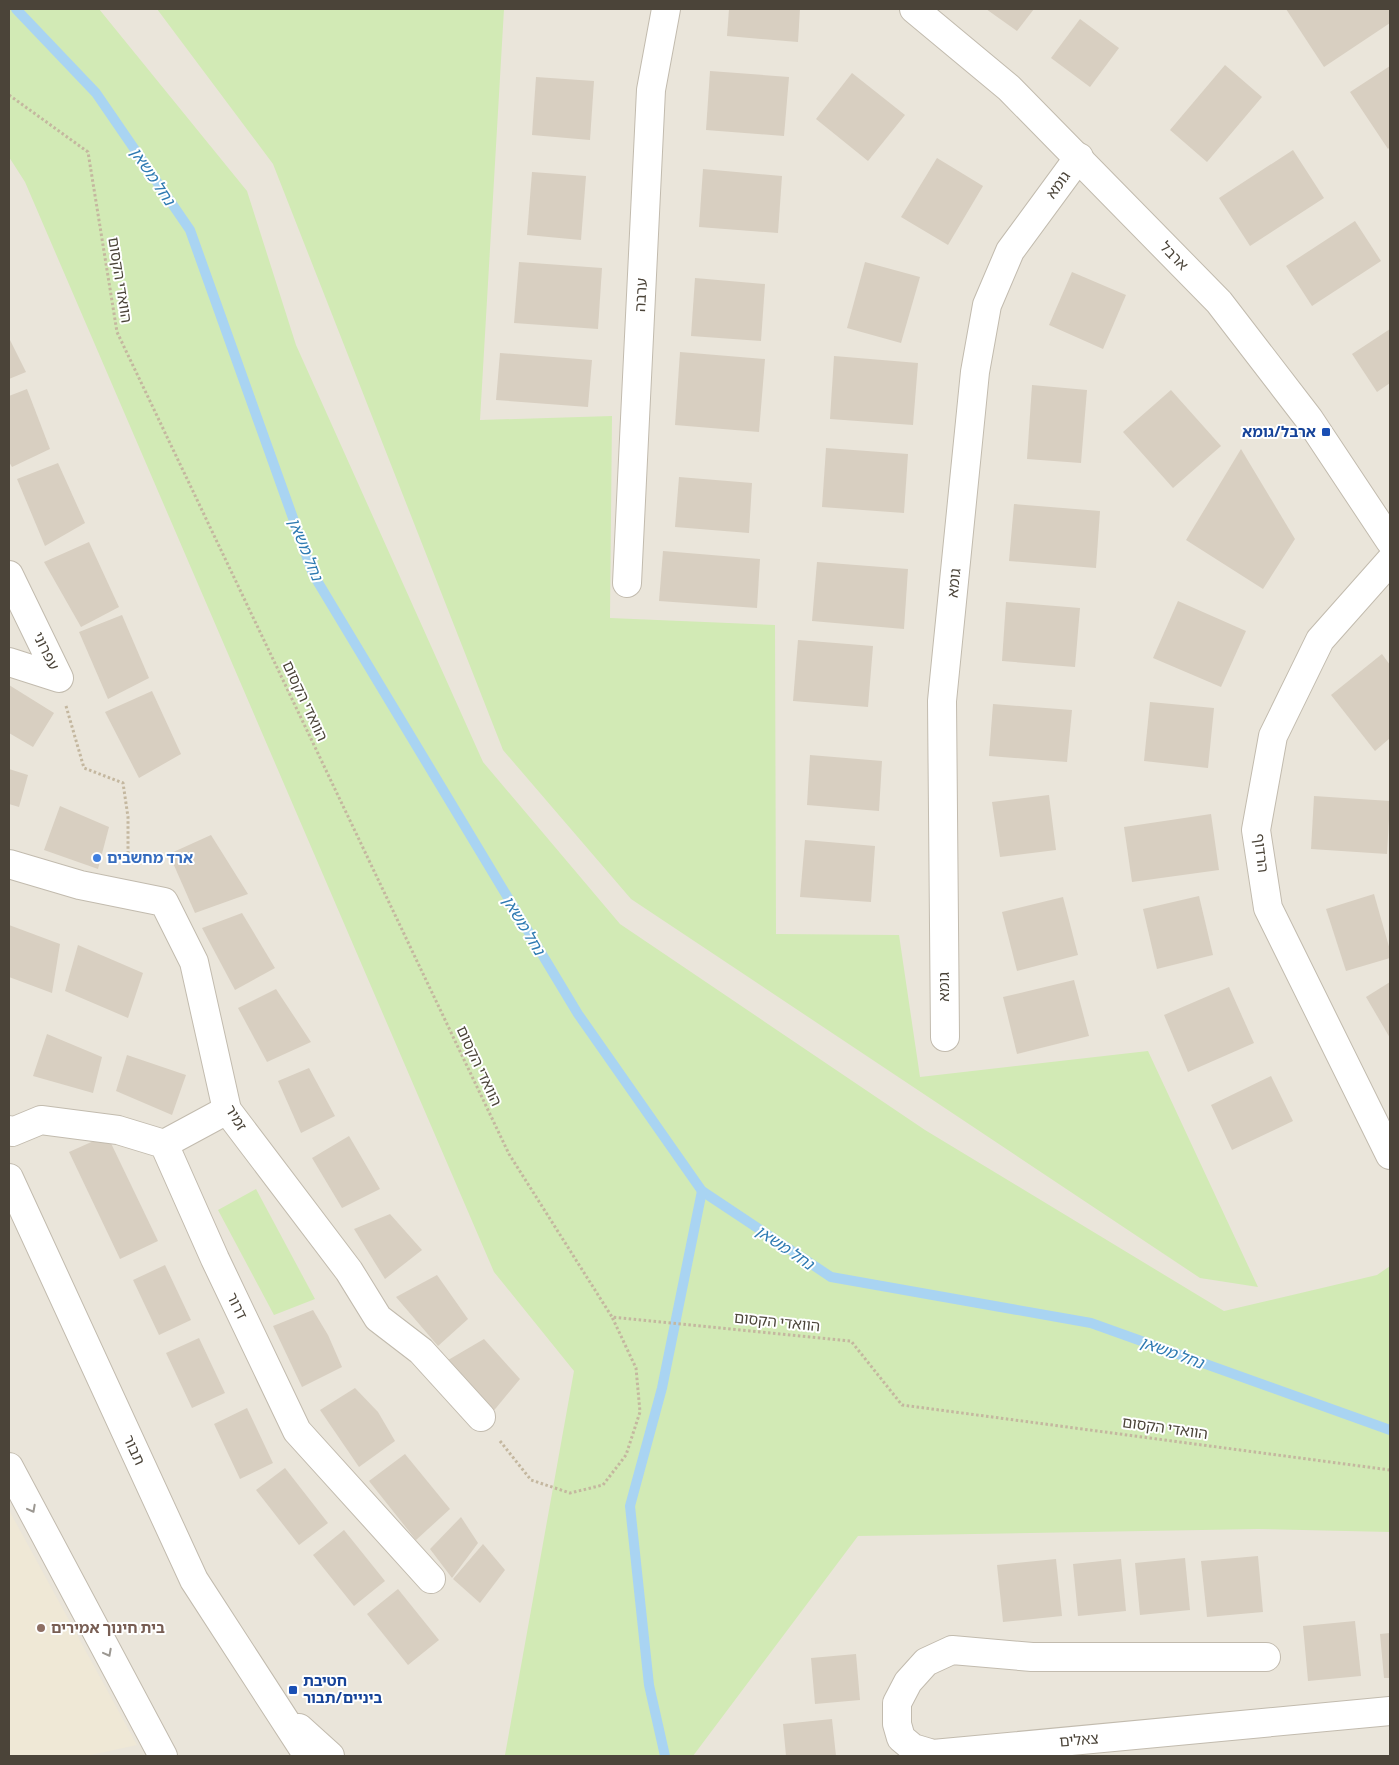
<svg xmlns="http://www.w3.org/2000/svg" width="1399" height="1765" font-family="Barlow,'Noto Sans Hebrew',sans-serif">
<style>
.residential{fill:#eae5da}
.education{fill:#efe8d6}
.green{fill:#d2eab5}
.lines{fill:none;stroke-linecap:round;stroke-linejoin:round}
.stream{stroke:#a9d4f2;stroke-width:10}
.building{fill:#d8cfc1}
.minor-casing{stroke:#c2bbae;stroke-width:30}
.path{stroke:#c4b79f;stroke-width:3;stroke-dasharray:2.5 2.5;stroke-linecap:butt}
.minor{stroke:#fff;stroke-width:28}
.oneway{stroke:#9c9892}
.transit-dot{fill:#1a4fb4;stroke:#fff;stroke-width:2}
.shop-dot{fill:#3f7fe0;stroke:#fff;stroke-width:2}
.education-dot{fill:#8d6e63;stroke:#fff;stroke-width:2}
.labels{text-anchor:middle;stroke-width:4;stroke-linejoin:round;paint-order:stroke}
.street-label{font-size:15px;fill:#4b4439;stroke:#fff}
.transit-label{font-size:15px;font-weight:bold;fill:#164399;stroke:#fff;text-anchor:end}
.shop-label{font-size:15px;font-weight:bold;fill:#366cbe;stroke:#fff;text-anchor:start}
.education-label{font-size:15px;font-weight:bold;fill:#785e54;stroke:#fff;text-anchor:start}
.water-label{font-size:16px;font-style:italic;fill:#2e7ab2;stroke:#fff}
</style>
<rect width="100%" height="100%" fill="#f6f3ec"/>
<rect class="residential" x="9" y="9" width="1381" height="1747"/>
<polygon class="education" points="9,1510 137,1745 86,1756 9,1756"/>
<g class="green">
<polygon points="9,9 99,9 247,191 296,345 483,762 620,924 925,1130 1224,1311 1377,1275 1390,1266 1390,1532 1258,1529 858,1536 693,1756 505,1755 574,1371 494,1272 25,182 9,157"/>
<polygon points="157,9 504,9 480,420 612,416 610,618 775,625 776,934 899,935 920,1077 1148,1051 1258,1287 1200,1278 631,899 503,750 273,164"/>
<polygon points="256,1189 315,1299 274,1315 218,1210"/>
</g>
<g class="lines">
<g class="stream">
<polyline points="16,9 96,93 190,230 313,574 578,1014 702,1191 831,1277 1091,1323 1390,1430"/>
<polyline points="665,1756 649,1685 630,1506 662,1388 702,1191"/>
</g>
</g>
<g class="building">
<polygon points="729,9 800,9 798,42 727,36"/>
<polygon points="986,9 1034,9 1017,31"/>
<polygon points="1286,9 1390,9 1390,23 1324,67"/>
<polygon points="1080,19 1119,48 1090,87 1051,58"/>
<polygon points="1225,65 1262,97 1207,162 1170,130"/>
<polygon points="1390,66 1390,147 1388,149 1350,92"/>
<polygon points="710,71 789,77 784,136 706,130"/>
<polygon points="852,73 905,115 868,161 816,119"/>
<polygon points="536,77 594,81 590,140 532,135"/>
<polygon points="1293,150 1324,198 1250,246 1219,198"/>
<polygon points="937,158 983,186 948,245 901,217"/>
<polygon points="703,169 782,176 778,233 699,227"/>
<polygon points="532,172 586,176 581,240 527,235"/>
<polygon points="1355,221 1381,261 1312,306 1286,266"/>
<polygon points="519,262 602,268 598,329 514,323"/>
<polygon points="865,262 920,277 901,343 847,328"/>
<polygon points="1072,272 1126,295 1103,349 1049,325"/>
<polygon points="695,278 765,284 761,341 691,336"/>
<polygon points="1390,329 1390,383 1377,392 1352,354"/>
<polygon points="9,338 26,372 9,379"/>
<polygon points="680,352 765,359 759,432 675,425"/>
<polygon points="500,353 592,360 588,407 496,400"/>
<polygon points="834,356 918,363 913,425 830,419"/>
<polygon points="1032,385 1087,390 1081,463 1027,459"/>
<polygon points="27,389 50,449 12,467 9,462 9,396"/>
<polygon points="1171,390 1221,446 1173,488 1123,432"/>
<polygon points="826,448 908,454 904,513 822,507"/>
<polygon points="1241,449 1295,539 1263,589 1186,540"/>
<polygon points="58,463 85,523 45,546 17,479"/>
<polygon points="679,477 752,483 749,533 675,527"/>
<polygon points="1014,504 1100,511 1096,568 1009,561"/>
<polygon points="89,542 119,607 81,627 44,562"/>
<polygon points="663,551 760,559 757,608 659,601"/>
<polygon points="817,562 908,569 904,629 812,621"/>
<polygon points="1178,601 1246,631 1221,687 1153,658"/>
<polygon points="1006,602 1080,608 1075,667 1002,661"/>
<polygon points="122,615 149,678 108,699 79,632"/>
<polygon points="798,640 873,646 868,707 793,701"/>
<polygon points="1382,654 1390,665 1390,738 1375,751 1331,695"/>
<polygon points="9,685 54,713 33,747 9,733"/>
<polygon points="152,691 181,754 139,778 105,712"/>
<polygon points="1150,702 1214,708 1208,768 1144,761"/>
<polygon points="993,704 1072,710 1067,762 989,756"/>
<polygon points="810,755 882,761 879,811 807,805"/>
<polygon points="9,769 28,775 19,807 9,804"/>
<polygon points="1049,795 1056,850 1000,857 992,802"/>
<polygon points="1314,796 1390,801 1387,854 1311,849"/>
<polygon points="60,806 109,827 98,869 44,850"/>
<polygon points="1211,814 1219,870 1132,882 1124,827"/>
<polygon points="211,835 248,894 195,913 169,854"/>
<polygon points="805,840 875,846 871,902 800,897"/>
<polygon points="1374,894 1390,950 1390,958 1346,971 1326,909"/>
<polygon points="1199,896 1213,955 1157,969 1143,909"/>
<polygon points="1063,897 1078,955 1017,971 1002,912"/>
<polygon points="242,913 275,968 235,990 202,928"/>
<polygon points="9,925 60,944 52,993 9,977"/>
<polygon points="78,945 143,973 128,1018 65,991"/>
<polygon points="1074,980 1089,1036 1017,1054 1003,997"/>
<polygon points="1390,982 1390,1038 1366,997"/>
<polygon points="1229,987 1254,1043 1188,1072 1164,1015"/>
<polygon points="276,989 311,1042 267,1062 238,1008"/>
<polygon points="47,1034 102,1057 93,1093 33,1076"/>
<polygon points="127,1055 186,1075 172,1115 116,1091"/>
<polygon points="309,1068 335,1116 301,1133 278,1081"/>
<polygon points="1271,1076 1293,1121 1232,1150 1211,1105"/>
<polygon points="107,1135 158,1241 120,1259 69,1152"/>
<polygon points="349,1136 380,1189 342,1208 312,1158"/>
<polygon points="390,1214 422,1250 385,1279 354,1229"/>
<polygon points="165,1265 191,1320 159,1335 133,1280"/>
<polygon points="437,1275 468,1319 438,1346 396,1297"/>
<polygon points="313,1310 328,1335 342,1367 302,1387 273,1326"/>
<polygon points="199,1338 225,1393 192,1408 166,1353"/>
<polygon points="484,1339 520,1379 487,1419 443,1363"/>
<polygon points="355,1388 378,1412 395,1441 359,1467 320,1410"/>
<polygon points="247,1408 273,1463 240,1479 214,1424"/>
<polygon points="405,1454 450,1509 416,1540 369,1481"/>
<polygon points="285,1468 328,1523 299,1545 256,1490"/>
<polygon points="461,1517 478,1543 452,1578 430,1549"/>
<polygon points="344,1530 385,1581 354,1606 313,1555"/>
<polygon points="483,1544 505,1570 480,1603 453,1579"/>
<polygon points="1258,1556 1263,1612 1207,1617 1201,1561"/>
<polygon points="1185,1558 1190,1610 1140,1615 1135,1563"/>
<polygon points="1056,1559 1062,1616 1003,1622 997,1565"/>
<polygon points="1121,1559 1126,1611 1078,1616 1073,1564"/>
<polygon points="398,1589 439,1640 408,1665 367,1614"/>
<polygon points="1355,1621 1361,1676 1308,1681 1303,1626"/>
<polygon points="1390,1633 1390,1678 1384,1678 1380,1634"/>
<polygon points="856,1654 860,1700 815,1704 811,1658"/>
<polygon points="832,1719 836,1756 786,1756 783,1724"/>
</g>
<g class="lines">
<defs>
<g id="minor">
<polyline points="914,9 1009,88 1219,302 1309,419 1390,541"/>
<polyline points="1390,561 1320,640 1273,736 1256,830 1268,908 1390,1155"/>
<polyline points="9,575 59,678 9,662"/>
<polyline points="627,583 651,90 666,9"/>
<polyline points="9,864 80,885 164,902 194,962 227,1110 349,1271 378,1318 421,1351 481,1417"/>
<polyline points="945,1037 942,701 975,372 987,305 1010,251 1079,157"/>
<polyline points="9,1130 12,1132 41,1120 118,1130 164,1144 215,1259 297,1431 431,1579"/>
<polyline points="164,1144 227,1110"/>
<polyline points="9,1178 194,1580 308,1756"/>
<polyline points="9,1467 163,1756"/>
<polyline points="1266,1657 1032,1657 952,1650 926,1662 908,1682 897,1703 897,1724 901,1738 913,1748 933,1754 1390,1711"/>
<polyline points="299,1728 330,1756"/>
</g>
</defs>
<use href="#minor" class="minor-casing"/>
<g class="path">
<polyline points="9,95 88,152 117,332 509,1154 612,1317 851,1341 902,1405 1390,1470"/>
<polyline points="66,706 84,768 123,783 128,817 128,859 131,863"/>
<polyline points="500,1441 531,1480 570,1493 603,1485 626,1455 640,1412 636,1368 612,1317"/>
</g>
<use href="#minor" class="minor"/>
</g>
<defs><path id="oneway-chevron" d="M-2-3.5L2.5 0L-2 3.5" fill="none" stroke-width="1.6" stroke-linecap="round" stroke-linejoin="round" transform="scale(1.25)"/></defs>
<g class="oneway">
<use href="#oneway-chevron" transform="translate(32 1509) rotate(62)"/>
<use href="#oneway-chevron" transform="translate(108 1653) rotate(62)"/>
</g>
<g class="transit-dot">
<rect x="1321" y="427" width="10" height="10" rx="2.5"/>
<rect x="288" y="1685" width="10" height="10" rx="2.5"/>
</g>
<circle class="shop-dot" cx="97" cy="858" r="5"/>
<circle class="education-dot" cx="41" cy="1628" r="5"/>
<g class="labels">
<g class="street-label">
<text transform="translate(1058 185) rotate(-54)" y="5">גומא</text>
<text transform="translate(1174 256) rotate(46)" y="5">ארבל</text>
<text transform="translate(120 280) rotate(81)" y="5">הוואדי הקסום</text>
<text transform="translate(641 295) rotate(-87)" y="5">ערבה</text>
<text transform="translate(954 583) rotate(-84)" y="5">גומא</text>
<text transform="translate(46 651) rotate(64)" y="5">עפרוני</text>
<text transform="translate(305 701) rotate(65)" y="5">הוואדי הקסום</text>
<text transform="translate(1261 853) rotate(83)" y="5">הרדוף</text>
<text transform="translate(944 987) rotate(-90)" y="5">גומא</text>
<text transform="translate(479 1066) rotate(65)" y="5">הוואדי הקסום</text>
<text transform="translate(236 1118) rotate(59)" y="5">זמיר</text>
<text transform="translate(237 1306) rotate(64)" y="5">דרור</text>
<text transform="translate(777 1322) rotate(6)" y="5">הוואדי הקסום</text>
<text transform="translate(1165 1428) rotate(8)" y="5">הוואדי הקסום</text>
<text transform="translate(134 1450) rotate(65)" y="5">תבור</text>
<text transform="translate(1079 1740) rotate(-5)" y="5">צאלים</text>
</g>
<g class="transit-label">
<text x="1316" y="437">ארבל/גומא</text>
<text x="303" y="1686" text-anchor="start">חטיבת<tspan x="303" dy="17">ביניים/תבור</tspan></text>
</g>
<g class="shop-label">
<text x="107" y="863">ארד מחשבים</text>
</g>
<g class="education-label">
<text x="51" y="1633">בית חינוך אמירים</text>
</g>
<g class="water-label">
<text transform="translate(153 176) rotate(56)" y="6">נחל משאן</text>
<text transform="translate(306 549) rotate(68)" y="6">נחל משאן</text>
<text transform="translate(524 925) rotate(59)" y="6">נחל משאן</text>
<text transform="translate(785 1247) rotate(34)" y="6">נחל משאן</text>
<text transform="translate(1172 1352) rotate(20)" y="6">נחל משאן</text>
</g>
</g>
<rect width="1399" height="1765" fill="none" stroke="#4b4439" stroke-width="20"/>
</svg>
